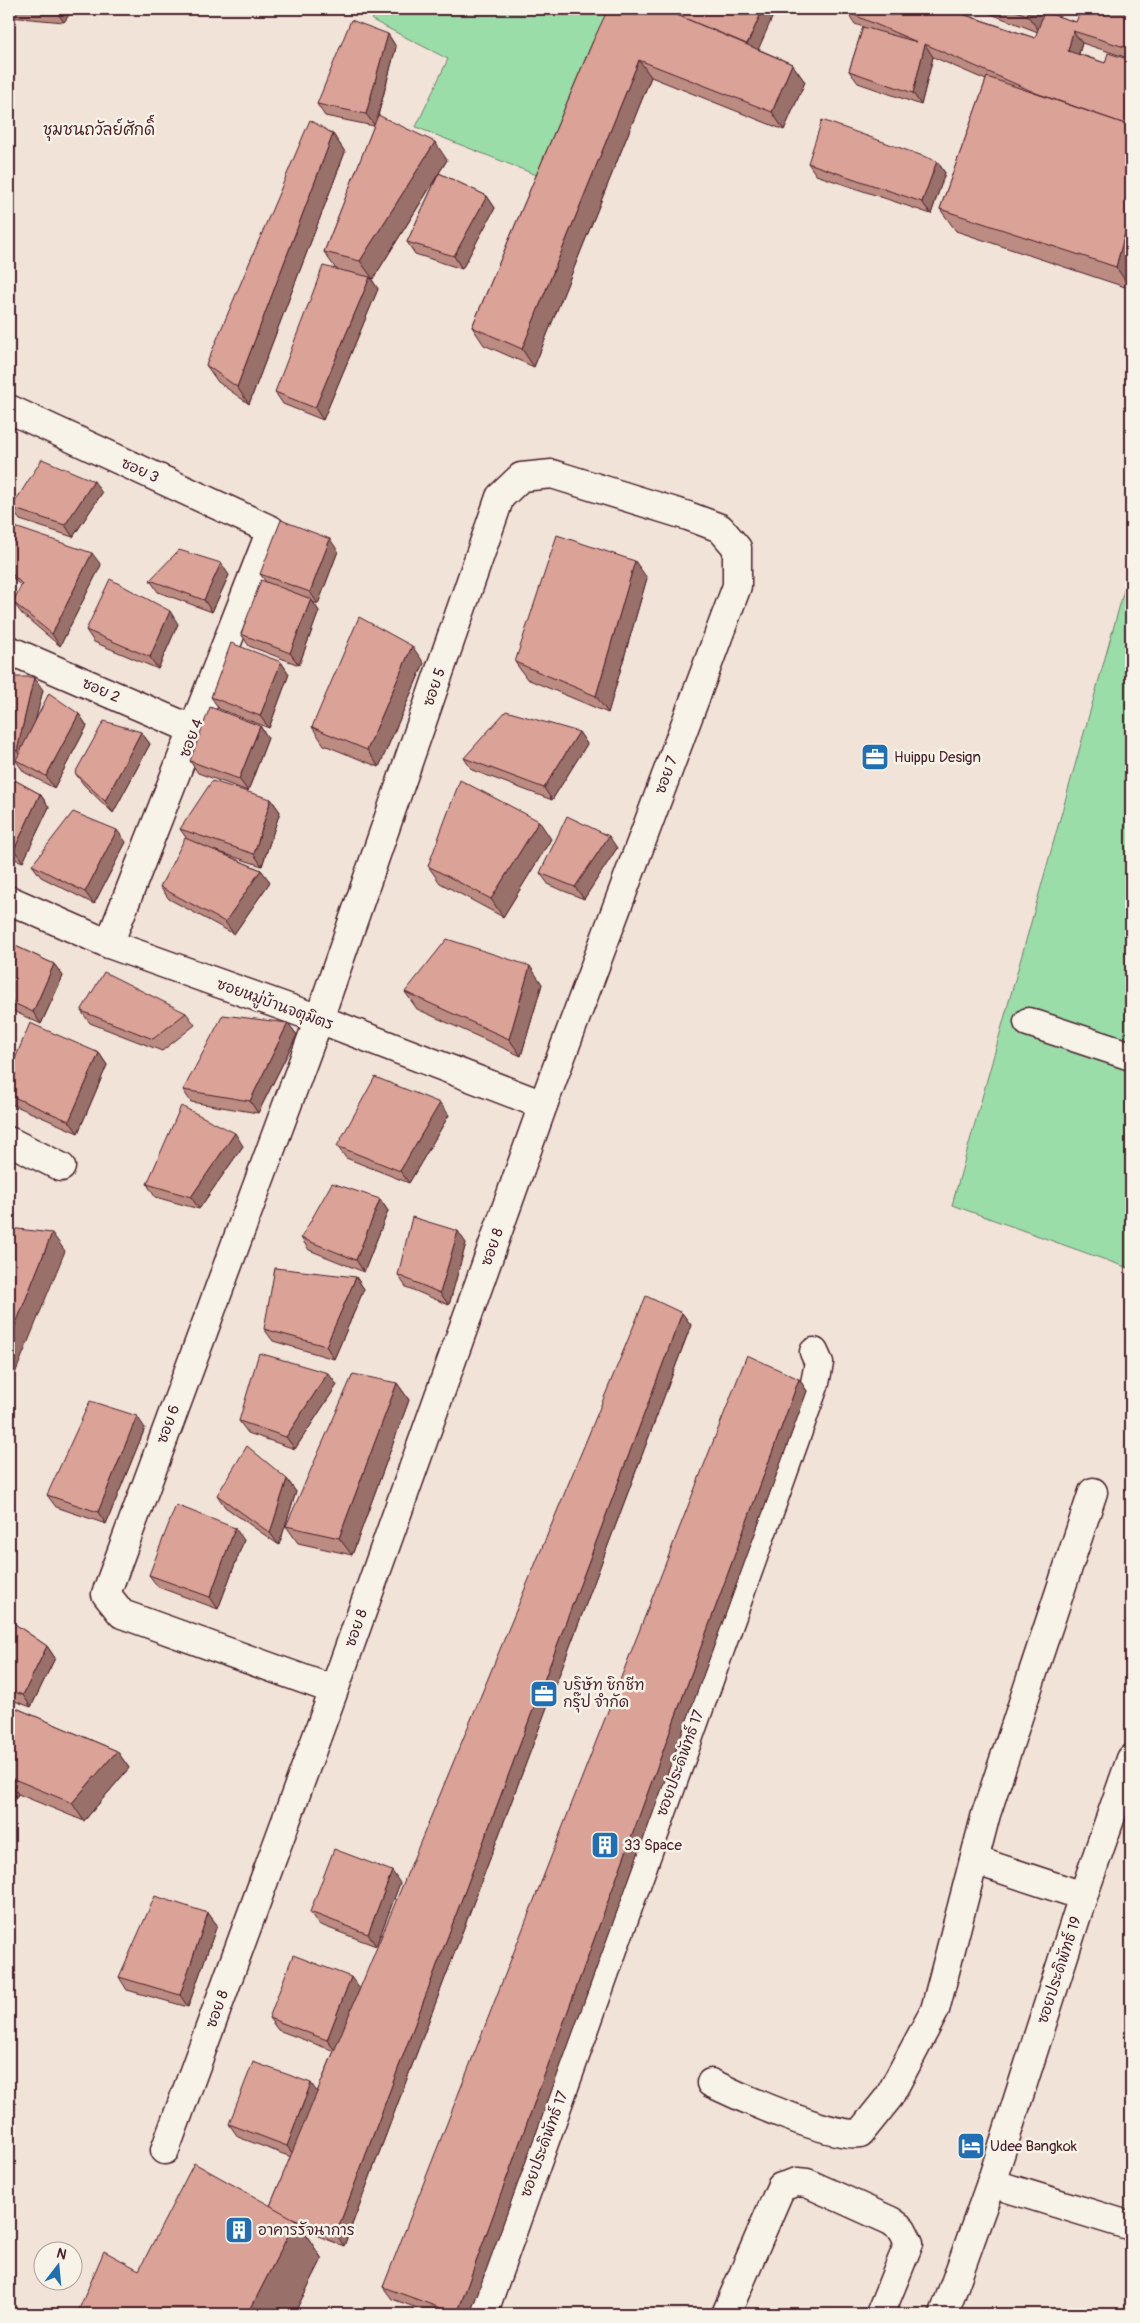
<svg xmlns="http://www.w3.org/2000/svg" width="1140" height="2323" font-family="Pangolin,'Playpen Sans Thai',sans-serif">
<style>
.green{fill:#9adda9;stroke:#727e6a}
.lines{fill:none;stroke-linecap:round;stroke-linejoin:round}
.minor-casing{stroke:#4a1f2b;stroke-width:31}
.minor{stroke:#f7f3e8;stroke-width:28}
.wall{fill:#bc8b82;stroke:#4a1f2b}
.shaded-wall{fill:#99716a;stroke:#4a1f2b}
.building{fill:#dba297;stroke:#4a1f2b}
.labels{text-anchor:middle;stroke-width:5;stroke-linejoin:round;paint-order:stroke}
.street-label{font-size:15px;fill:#4a1f2b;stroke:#f7f3e8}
.poi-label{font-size:15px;fill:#4a1f2b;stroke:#f7f3e8;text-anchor:start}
.neighbourhood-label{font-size:16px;fill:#4a1f2b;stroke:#f7f3e8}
</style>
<rect width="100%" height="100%" fill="#f1e3d8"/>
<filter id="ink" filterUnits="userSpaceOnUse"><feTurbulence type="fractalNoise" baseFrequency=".02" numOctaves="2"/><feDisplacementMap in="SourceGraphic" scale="10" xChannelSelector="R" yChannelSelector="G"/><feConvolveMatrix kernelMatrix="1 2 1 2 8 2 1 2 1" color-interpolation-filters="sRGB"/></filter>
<g filter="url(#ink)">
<g class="green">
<polygon points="376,9 622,9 554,182 416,127 448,59 372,20"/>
<polygon points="1131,565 1131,1269 952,1205"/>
</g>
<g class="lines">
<defs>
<g id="minor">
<polyline points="9,409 271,530 109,944"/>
<polyline points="9,650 194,730"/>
<polyline points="9,900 109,944 319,1019 543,1105"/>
<polyline points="1028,1022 1131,1056"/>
<polyline points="9,1141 61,1167"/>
<polyline points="974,1860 1083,1896"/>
<path d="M711 2083C738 2096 834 2139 860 2133L889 2097 935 2010 986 1814 1093 1492"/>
<polyline points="165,2150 334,1690 543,1105 737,586 737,548 720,528 688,516 552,474 521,477 500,497 319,1019 106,1594 122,1614 334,1690"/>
<polyline points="991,2183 1131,2226"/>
<polyline points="483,2314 815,1383 819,1363 814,1352"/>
<polyline points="726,2314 781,2187 797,2182 807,2183 891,2221 902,2229 909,2243 880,2314"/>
<polyline points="944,2314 991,2183 1083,1896 1131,1759"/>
</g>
</defs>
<use href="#minor" class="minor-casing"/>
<use href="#minor" class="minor"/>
</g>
<g class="wall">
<polygon points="9,9 73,9 64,22 9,17"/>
<polygon points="848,9 951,9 951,10 1035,38 1038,32 978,9 1047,9 1046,13 1076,22 1131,9 1131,59 1082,43 1079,54 1105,63 1131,60 1131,289 956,231 940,209 986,80 933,57 921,105 858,83 849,71 863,27 855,24 847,12"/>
<polygon points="388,34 396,47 378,116 447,160 439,173 487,196 495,208 462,269 415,254 407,242 438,175 373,279 371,278 378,289 323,420 283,404 275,392 336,269 324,252 374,126 325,116 317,104"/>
<polygon points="593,41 758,49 792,64 805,82 784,130 651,77 534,367 484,345 472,327"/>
<polygon points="333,134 345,152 249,404 218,382 206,365"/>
<polygon points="937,161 945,173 931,214 816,175 808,163"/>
<polygon points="102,493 73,537 20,520 11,508"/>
<polygon points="9,525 101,565 60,646 22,614 13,602 21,586 9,574"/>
<polygon points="338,551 318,604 313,602 319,611 299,665 249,646 241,634 266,582 260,574"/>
<polygon points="229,575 212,612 158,592 150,580"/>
<polygon points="647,578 608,713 527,679 515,662"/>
<polygon points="178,624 158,669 94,642 86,630"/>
<polygon points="281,662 289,674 269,728 219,709 211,697"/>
<polygon points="424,663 379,767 324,745 312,727"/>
<polygon points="9,677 43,690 35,721 79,714 87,726 54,788 24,772 16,761 9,759"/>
<polygon points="260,726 268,738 248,791 198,773 190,761"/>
<polygon points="141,732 150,744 113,813 84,785 75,773"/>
<polygon points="579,732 587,744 552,800 472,770 464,758"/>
<polygon points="9,777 40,794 49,807 23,862 9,857"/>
<polygon points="271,799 280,812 262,866 216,851 261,870 270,882 234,934 169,899 160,887 187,839 180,829"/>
<polygon points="551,839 503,917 440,883 428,866"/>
<polygon points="126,842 94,904 41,877 32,865"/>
<polygon points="617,848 584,899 549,885 540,873"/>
<polygon points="9,943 54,964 63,976 41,1024 9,1009"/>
<polygon points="542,984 521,1056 417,1009 405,992"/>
<polygon points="81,1011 186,1013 195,1025 162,1051 90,1023"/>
<polygon points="288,1023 297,1035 258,1113 191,1102 183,1090"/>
<polygon points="99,1053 107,1065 78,1133 9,1103 9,1073"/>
<polygon points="449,1115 409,1183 346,1158 337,1146"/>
<polygon points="243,1146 199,1209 155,1197 147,1184"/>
<polygon points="380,1199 388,1211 364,1272 309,1250 301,1238"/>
<polygon points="466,1243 449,1305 406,1287 398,1275"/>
<polygon points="356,1277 364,1289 334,1359 273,1341 264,1329"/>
<polygon points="682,1313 691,1325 344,2246 303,2230 322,2259 294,2314 77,2314 139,2270 270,2206 291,2157 238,2137 229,2124 317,2092 334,2051 278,2030 269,2018 360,1989"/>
<polygon points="328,1373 337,1385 295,1449 248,1433 239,1421"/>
<polygon points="799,1379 807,1391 470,2314 434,2314 392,2299 383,2287"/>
<polygon points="397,1383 409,1400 352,1555 298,1543 286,1526"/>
<polygon points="145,1428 106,1524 56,1507 47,1495"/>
<polygon points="287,1479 296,1492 279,1545 225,1507 217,1495"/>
<polygon points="244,1540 218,1609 158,1587 149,1575"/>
<polygon points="9,1620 47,1646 55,1658 31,1707 9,1699"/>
<polygon points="9,1705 117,1751 129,1768 84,1821 18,1794 9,1810"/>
<polygon points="400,1883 376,1946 318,1924 310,1912"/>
<polygon points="208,1913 217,1925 188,2007 127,1990 119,1977"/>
</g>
<g class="shaded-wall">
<polygon points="56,9 73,9 64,22 55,10"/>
<polygon points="763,9 776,9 755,57 747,45"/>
<polygon points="1029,9 1047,9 1040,32 1027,15"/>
<polygon points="1073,31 1082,43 1076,63 1068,51"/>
<polygon points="388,34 396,47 375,126 366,114"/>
<polygon points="925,44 933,57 921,105 913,93"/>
<polygon points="639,60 651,77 534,367 522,349"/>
<polygon points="792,64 805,82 784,130 772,112"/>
<polygon points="333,134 345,152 249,404 237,387"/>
<polygon points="435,142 447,160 373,279 360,261"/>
<polygon points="937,161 945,173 931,214 922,202"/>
<polygon points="487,196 495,208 462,269 454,256"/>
<polygon points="1131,210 1131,289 1116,267"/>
<polygon points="370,277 378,289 323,420 315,408"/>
<polygon points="94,481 102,493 73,537 65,525"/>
<polygon points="330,539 338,551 318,604 310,592"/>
<polygon points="92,553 101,565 60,646 52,634"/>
<polygon points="635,561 647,578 608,713 596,696"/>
<polygon points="221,563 229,575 212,612 204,600"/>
<polygon points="311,599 319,611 299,665 290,653"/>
<polygon points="170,611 178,624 158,669 150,657"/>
<polygon points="412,646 424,663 379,767 367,750"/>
<polygon points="281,662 289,674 269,728 260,716"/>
<polygon points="34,677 43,690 25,763 17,751"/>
<polygon points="79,714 87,726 54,788 46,776"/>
<polygon points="260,726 268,738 248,791 239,779"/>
<polygon points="141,732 150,744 113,813 105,801"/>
<polygon points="579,732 587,744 552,800 544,788"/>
<polygon points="40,794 49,807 23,862 14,850"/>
<polygon points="271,799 280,812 262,866 254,854"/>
<polygon points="539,821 551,839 503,917 491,899"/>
<polygon points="117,830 126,842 94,904 85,892"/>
<polygon points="609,836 617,848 584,899 575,887"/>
<polygon points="261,870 270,882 234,934 225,922"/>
<polygon points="54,964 63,976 41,1024 33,1012"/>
<polygon points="530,966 542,984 521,1056 509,1039"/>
<polygon points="288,1023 297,1035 258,1113 250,1101"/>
<polygon points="99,1053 107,1065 78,1133 69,1121"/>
<polygon points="440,1103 449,1115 409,1183 400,1171"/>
<polygon points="235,1133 243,1146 199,1209 191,1197"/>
<polygon points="380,1199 388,1211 364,1272 356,1260"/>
<polygon points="458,1231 466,1243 449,1305 440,1293"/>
<polygon points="52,1233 65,1251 12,1381 9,1377 9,1341"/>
<polygon points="356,1277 364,1289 334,1359 326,1346"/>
<polygon points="682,1313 691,1325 344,2246 336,2234"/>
<polygon points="328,1373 337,1385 295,1449 286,1437"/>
<polygon points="799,1379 807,1391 470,2314 457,2314"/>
<polygon points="397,1383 409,1400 352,1555 339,1538"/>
<polygon points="137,1416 145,1428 106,1524 98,1512"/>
<polygon points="287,1479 296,1492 279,1545 270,1533"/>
<polygon points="235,1528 244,1540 218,1609 210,1597"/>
<polygon points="47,1646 55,1658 31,1707 23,1695"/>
<polygon points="117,1751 129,1768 84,1821 72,1803"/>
<polygon points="9,1780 18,1794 9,1810"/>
<polygon points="392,1871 400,1883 376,1946 368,1934"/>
<polygon points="208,1913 217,1925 188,2007 180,1995"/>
<polygon points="351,1977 360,1989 336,2052 327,2040"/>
<polygon points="311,2083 319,2095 296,2158 287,2146"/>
<polygon points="296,2220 322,2259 294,2314 248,2314"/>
</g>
<g class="building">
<polygon points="42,9 56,9 55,10"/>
<polygon points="608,9 663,9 792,64 772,112 639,60 522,349 472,327 593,41"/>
<polygon points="663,9 763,9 747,44"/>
<polygon points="848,9 947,9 1035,38 1044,12 1076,22 1081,9 1131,9 1131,49 1073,31 1068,51 1105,63 1108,53 1131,60 1131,126 1036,93 925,44 913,93 849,71 863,27 917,42 847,12"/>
<polygon points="1011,9 1029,9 1027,15"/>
<polygon points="351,20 388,34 366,114 317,104"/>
<polygon points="987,77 1131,126 1131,210 1116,267 940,209"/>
<polygon points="378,115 435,142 360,261 324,252"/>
<polygon points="310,120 333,134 237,387 206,365"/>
<polygon points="822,120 937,161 922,202 808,163"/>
<polygon points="439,173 487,196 454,256 407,242"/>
<polygon points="323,266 370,277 315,408 275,392"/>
<polygon points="42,459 94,481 65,525 11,508"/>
<polygon points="281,520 330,539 310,592 260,574"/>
<polygon points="9,525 92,553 52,634 13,602 22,584 9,571"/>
<polygon points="557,535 635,561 596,696 515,662"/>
<polygon points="179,550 221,563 204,600 150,580"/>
<polygon points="110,579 170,611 150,657 86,630"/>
<polygon points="261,580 311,599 290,653 241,634"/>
<polygon points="359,617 412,646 367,750 312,727"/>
<polygon points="231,643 281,662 260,716 211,697"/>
<polygon points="9,677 34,677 17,751 9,749"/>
<polygon points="49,693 79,714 46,776 16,760"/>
<polygon points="210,707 260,726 239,779 190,761"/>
<polygon points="506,711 579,732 544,788 464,758"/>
<polygon points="104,721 141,732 105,801 75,773"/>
<polygon points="9,777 40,794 14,850 9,848"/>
<polygon points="460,780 539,821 491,899 428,866"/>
<polygon points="212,781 271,799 254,854 180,829"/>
<polygon points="73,812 117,830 85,892 32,865"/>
<polygon points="567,816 609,836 575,887 540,873"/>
<polygon points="185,838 261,870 225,922 160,887"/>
<polygon points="447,939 530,966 509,1039 405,992"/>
<polygon points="9,943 54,964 33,1012 9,1001"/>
<polygon points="104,972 186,1013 153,1039 81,1011"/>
<polygon points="223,1015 288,1023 250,1101 183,1090"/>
<polygon points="30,1023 99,1053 69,1121 9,1095 9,1073"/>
<polygon points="375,1077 440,1103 400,1171 337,1146"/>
<polygon points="181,1106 235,1133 191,1197 147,1184"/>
<polygon points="332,1183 380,1199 356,1260 301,1238"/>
<polygon points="412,1217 458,1231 440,1293 398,1275"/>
<polygon points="9,1228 52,1233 9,1341"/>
<polygon points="275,1268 356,1277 326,1346 264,1329"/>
<polygon points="646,1296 682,1313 336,2234 287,2216 270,2206"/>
<polygon points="259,1353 328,1373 286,1437 239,1421"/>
<polygon points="747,1355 799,1379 457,2314 383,2287"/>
<polygon points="353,1374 397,1383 339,1538 286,1526"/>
<polygon points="90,1401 137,1416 98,1512 47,1495"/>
<polygon points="247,1446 287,1479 270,1533 217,1495"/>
<polygon points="176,1505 235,1528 210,1597 149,1575"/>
<polygon points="9,1620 47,1646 23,1695 9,1690"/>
<polygon points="9,1705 117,1751 72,1803 9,1777"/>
<polygon points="334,1849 392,1871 368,1934 310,1912"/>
<polygon points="155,1896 208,1913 180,1995 119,1977"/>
<polygon points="293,1955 351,1977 327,2040 269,2018"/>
<polygon points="253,2062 311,2083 287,2146 229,2124"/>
<polygon points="194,2163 296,2220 248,2314 77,2314 104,2251 139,2270"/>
</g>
</g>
<defs>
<symbol id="office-square" viewBox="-11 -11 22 22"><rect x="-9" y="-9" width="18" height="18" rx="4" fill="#1f6fb2" stroke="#f7f3e8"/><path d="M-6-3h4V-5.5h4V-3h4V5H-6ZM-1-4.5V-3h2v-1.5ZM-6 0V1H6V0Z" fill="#fff"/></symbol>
<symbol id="building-square" viewBox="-11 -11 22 22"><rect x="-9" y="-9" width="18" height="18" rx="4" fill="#1f6fb2" stroke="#f7f3e8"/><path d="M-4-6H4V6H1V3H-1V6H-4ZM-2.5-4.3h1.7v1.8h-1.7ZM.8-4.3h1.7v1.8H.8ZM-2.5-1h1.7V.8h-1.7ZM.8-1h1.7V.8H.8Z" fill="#fff"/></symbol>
<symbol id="hotel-square" viewBox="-11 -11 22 22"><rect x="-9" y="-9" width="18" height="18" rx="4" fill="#1f6fb2" stroke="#f7f3e8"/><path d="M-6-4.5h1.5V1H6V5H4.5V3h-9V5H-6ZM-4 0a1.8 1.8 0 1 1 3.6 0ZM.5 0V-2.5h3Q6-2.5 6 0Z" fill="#fff"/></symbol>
</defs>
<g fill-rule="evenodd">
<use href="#office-square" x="859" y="741" width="32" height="32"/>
<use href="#office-square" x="528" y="1678" width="32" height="32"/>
<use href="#building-square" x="589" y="1829" width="32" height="32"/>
<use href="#hotel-square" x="955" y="2130" width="32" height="32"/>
<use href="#building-square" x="223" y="2214" width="32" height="32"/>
</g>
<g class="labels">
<g class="street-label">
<text transform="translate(140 470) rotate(25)" y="5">ซอย 3</text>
<text transform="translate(434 687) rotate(-71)" y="5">ซอย 5</text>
<text transform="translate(101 690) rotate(24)" y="5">ซอย 2</text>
<text transform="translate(191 738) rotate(-69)" y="5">ซอย 4</text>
<text transform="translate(666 775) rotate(-70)" y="5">ซอย 7</text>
<text transform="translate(275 1004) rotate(20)" y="5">ซอยหมู่บ้านจตุมิตร</text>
<text transform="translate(492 1247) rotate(-70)" y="5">ซอย 8</text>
<text transform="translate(168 1424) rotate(-70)" y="5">ซอย 6</text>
<text transform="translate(356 1628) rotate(-70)" y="5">ซอย 8</text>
<text transform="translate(680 1763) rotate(-70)" y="5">ซอยประดิพัทธ์ 17</text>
<text transform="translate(1059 1970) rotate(-72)" y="5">ซอยประดิพัทธ์ 19</text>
<text transform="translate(217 2009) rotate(-70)" y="5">ซอย 8</text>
<text transform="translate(544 2144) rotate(-70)" y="5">ซอยประดิพัทธ์ 17</text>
</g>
<g class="poi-label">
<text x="894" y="762">Huippu Design</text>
<text x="563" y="1690">บริษัท ซิกชีท<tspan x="563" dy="17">กรุ๊ป จำกัด</tspan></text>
<text x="624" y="1850">33 Space</text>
<text x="990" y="2151">Udee Bangkok</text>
<text x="258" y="2235">อาคารรัจนาการ</text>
</g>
<g class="neighbourhood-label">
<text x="99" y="135">ชุมชนถวัลย์ศักดิ์</text>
</g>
</g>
<rect width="1140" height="2323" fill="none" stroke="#f7f3e8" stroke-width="30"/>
<rect x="15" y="15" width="1110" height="2293" fill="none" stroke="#4a1f2b" stroke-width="2" filter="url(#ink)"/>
<g transform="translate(58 2266) rotate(16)"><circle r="24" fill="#f7f3e8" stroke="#b29e9c"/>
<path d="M0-4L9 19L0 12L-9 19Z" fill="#1f6fb2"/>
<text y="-8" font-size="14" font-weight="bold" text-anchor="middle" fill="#4a1f2b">N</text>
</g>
</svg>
